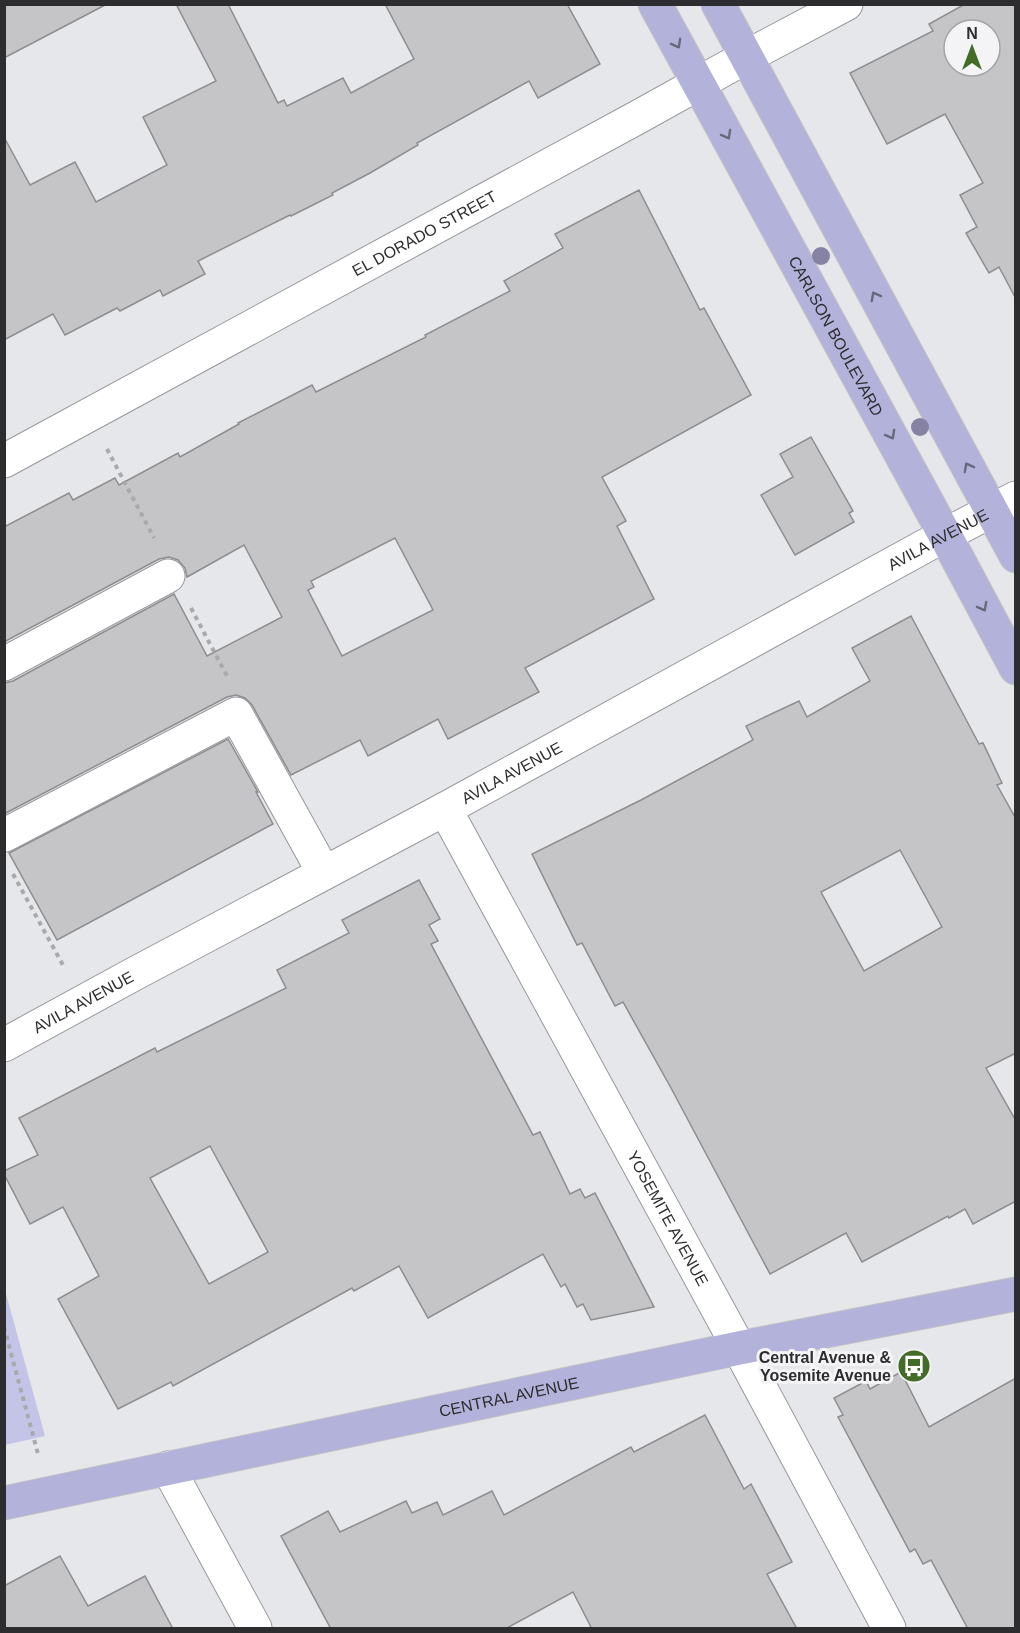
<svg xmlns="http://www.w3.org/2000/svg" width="1020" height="1633" font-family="Helvetica,sans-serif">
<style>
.green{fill:#c4c4e8}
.building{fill:#c5c5c8;stroke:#8d8d90;stroke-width:1.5;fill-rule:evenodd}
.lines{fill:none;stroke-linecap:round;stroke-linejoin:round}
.minor-casing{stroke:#97989b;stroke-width:35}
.major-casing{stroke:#c4c4c5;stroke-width:35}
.path{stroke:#a8a9ab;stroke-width:4;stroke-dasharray:4.5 4.5;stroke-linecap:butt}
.minor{stroke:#fff;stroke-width:33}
.major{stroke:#b3b2da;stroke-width:33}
.tree{fill:#8582a4}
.oneway{stroke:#69697c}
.labels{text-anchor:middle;stroke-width:6;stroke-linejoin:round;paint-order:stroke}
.street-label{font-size:16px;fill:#2d2d2f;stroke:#f4f4f7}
.poi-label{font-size:16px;font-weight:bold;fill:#2d2d2f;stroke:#f4f4f7;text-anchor:end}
</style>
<rect width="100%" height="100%" fill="#e6e7ea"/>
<polygon class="green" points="5,1290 45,1436 5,1445 4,1445"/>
<g class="building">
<polygon points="4,4 107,4 4,58"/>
<polygon points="176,4 228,4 278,103 284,100 287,106 343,78 351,93 414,59 385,4 567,4 600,64 538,98 529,81 417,143 418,145 370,173 332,193 333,195 291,216 290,215 198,261 205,274 163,296 160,290 120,311 117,308 65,335 53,314 4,340 4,137 30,185 75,162 96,202 167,165 143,117 216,81"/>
<path d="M965 4H1016V299L999 267 989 273 966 233 977 227 960 195 983 183 945 114 887 144 850 73 933 31 929 24ZM954 30H990V66H954Z"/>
<path d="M639 190 700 310 704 308 751 395 602 477 626 521 617 526 654 599 525 668 539 692 448 739 438 719 368 756 360 740 291 775 252 705 245 698 236 695 227 697 4 814V683L13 681 174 594 207 656 282 617 244 545 187 577 185 568 178 560 169 557 159 559 4 642V527L69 493 73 500 115 478 119 485 178 453 180 457 239 424 238 423 312 385 316 392 426 337 425 335 510 291 504 281 563 248 555 234ZM395 538 433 610 342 656 308 590 314 587 311 581Z"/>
<polygon points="811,437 853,511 849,513 854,522 795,555 761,495 793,477 780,454"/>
<path d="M911 616 979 744 983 743 1002 783 997 785 1016 819V1053L986 1068 1016 1121V1201L973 1224 965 1209 949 1218 948 1216 862 1262 846 1233 770 1274 671 1088 623 1002 615 1006 582 943 577 945 532 854 641 800 753 740 746 726 799 701 807 717 870 681 852 648ZM900 850 942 927 864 971 821 892Z"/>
<polygon points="228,739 258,792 256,792 273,824 57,940 9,853"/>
<path d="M419 880 440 919 429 925 438 941 431 944 533 1135 540 1132 570 1194 580 1189 585 1198 595 1193 654 1307 591 1320 583 1304 577 1307 565 1284 561 1287 543 1254 428 1318 399 1266 354 1291 352 1288 173 1386 171 1382 118 1409 58 1299 99 1276 63 1207 30 1224 4 1174V1171L38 1155 19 1118 155 1048 157 1052 286 988 277 970 349 933 342 920ZM210 1146 268 1252 209 1284 150 1178Z"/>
<polygon points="901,1372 929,1427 1016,1378 1016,1629 968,1629 931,1560 923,1564 915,1549 910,1552 838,1417 843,1415 834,1398 866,1381 870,1389"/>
<polygon points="705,1415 744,1489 751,1484 792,1562 767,1574 797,1629 592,1629 573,1592 505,1629 331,1629 281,1536 328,1511 340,1532 406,1501 412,1513 437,1502 443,1515 492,1491 504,1515 631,1447 634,1452"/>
<polygon points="60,1556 88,1606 145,1576 173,1629 4,1629 4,1586"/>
</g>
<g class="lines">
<defs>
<g id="minor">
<path id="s1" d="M4 461 640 116 746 57 846 4"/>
<polyline points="4,664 168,576"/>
<path id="s2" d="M445 809 739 1348 889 1628"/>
<polyline points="5,835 236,714 324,873"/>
<path id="s3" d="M4 1045 134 974 445 809 945 535 1016 498"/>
<polyline points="168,1468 255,1628"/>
</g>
<g id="major">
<path id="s4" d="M655 4 945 535 1016 668"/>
<polyline points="718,4 1016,556"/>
<path id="s5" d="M4 1503 739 1348 1016 1294"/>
</g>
</defs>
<use href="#minor" class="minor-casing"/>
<use href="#major" class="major-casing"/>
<g class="path">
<polyline points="107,449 154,538"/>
<polyline points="191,608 227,676"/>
<polyline points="13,874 64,967"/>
<polyline points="4,1327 38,1454"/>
</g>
<use href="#minor" class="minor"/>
<use href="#major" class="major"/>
</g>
<g class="tree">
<circle cx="821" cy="256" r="9"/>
<circle cx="920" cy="427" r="9"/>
</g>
<defs><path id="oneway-chevron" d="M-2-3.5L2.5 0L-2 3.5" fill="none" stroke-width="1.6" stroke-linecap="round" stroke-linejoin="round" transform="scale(1.5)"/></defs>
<g class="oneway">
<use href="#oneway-chevron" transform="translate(677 44) rotate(61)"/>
<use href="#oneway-chevron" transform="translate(727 135) rotate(61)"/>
<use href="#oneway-chevron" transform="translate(875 296) rotate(-118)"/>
<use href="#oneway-chevron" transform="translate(891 435) rotate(61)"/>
<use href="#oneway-chevron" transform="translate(968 467) rotate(-118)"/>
<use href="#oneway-chevron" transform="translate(983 607) rotate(62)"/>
</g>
<defs>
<symbol id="bus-disc" viewBox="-11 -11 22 22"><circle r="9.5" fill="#436c28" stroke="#f4f4f7"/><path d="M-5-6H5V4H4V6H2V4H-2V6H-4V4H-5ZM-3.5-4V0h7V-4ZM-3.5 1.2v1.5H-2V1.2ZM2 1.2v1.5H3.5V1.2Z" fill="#fff"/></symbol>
</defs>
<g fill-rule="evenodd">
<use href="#bus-disc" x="895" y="1347" width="38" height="38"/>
</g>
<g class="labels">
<g class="street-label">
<text dy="6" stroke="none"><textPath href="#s1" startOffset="478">EL DORADO STREET</textPath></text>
<text dy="6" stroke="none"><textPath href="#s4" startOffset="378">CARLSON BOULEVARD</textPath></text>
<text dy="6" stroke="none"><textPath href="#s3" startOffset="1062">AVILA AVENUE</textPath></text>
<text dy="6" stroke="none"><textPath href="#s3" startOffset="576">AVILA AVENUE</textPath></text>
<text dy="6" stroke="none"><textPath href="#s3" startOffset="90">AVILA AVENUE</textPath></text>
<text dy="6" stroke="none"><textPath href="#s2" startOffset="466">YOSEMITE AVENUE</textPath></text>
<text dy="6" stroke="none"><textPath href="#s5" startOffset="516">CENTRAL AVENUE</textPath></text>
</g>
<g class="poi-label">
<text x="891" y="1363">Central Avenue &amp;<tspan x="891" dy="18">Yosemite Avenue</tspan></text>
</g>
</g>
<rect width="1020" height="1633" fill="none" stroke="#2d2d2f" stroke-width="12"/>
<g transform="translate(972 48)"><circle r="28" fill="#f4f4f7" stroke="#a4a4a7" stroke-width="1.5"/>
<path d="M0-4.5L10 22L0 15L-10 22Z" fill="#436c28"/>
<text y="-9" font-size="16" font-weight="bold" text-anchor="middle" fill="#2d2d2f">N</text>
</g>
</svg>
